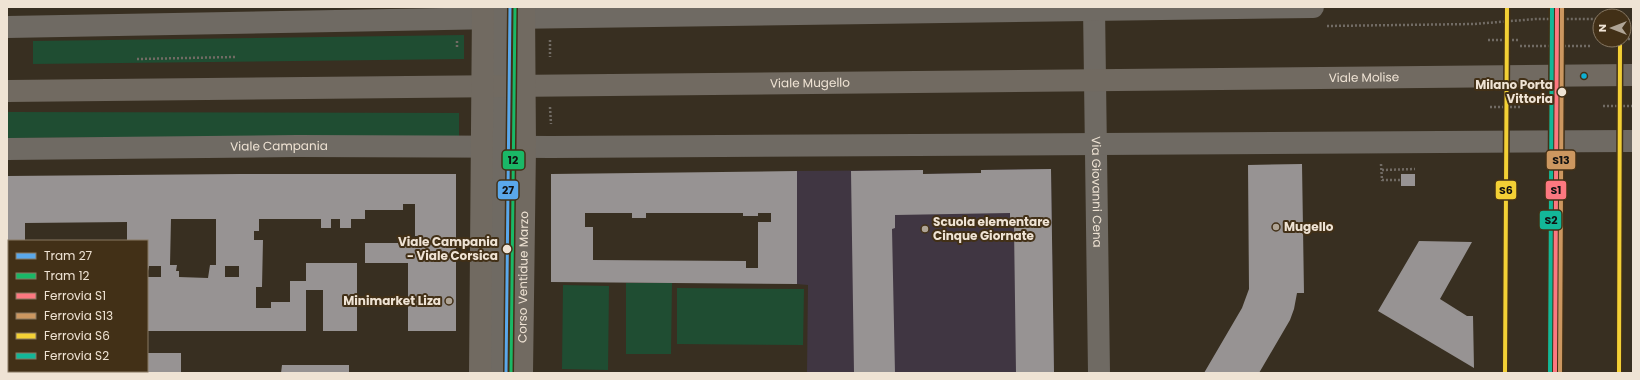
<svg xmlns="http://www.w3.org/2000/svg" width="1640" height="380" font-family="Poppins,sans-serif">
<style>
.education{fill:#403642}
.green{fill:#1f4d32}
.building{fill:#979393;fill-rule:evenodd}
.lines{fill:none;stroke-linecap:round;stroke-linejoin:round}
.path{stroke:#716b64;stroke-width:2.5;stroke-dasharray:2 2;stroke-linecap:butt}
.minor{stroke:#6f6a63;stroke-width:22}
.major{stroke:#716a61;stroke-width:22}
.rail-1-casing{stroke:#423017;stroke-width:7}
.rail-2-casing{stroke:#423017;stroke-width:7}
.rail-3-casing{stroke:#423017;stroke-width:7}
.rail-4-casing{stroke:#423017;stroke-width:7}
.rail-1{stroke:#fd7880;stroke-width:4}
.rail-2{stroke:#cc9760;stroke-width:4}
.rail-3{stroke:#f3d035;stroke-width:4}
.rail-4{stroke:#13b798;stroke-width:4}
.tram-1-casing{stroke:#423017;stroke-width:6}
.tram-2-casing{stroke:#423017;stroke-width:6}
.tram-1{stroke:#5aa8eb;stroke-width:3}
.tram-2{stroke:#1ab867;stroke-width:3}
.bus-dot{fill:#0dafd3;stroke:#423017;stroke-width:1.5}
.stop-dot{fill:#efe3d4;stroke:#423017;stroke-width:1.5}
.poi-dot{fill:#afa495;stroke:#423017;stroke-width:1.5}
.labels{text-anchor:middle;stroke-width:4;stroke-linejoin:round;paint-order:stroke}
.street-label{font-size:12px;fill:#efe3d4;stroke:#423017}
.stop-label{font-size:12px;font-weight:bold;fill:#efe3d4;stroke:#423017;text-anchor:end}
.poi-label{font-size:12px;font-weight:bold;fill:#efe3d4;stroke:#423017;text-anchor:start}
.line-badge{stroke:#423017;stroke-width:1.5}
.pale-badge-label{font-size:11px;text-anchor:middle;font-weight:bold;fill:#111}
</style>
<rect width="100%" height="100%" fill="#382f21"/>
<polygon class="education" points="1051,169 1054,373 807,373 808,285 797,284 797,171 923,170 923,174 981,173 981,170"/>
<g class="green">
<polygon points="464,35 464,59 33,64 33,41"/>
<polygon points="7,112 459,113 459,136 7,138"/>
<polygon points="626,283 672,283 671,354 626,354"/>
<polygon points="563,285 609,286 608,370 562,369"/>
<polygon points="677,288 804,289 803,345 677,344"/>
</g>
<g class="building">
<polygon points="1302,164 1304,293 1297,293 1294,309 1290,320 1259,373 1204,373 1242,308 1249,289 1248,165"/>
<polygon points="1051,169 1054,373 1016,373 1014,227 1010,227 1010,213 895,215 895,228 892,229 895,373 854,373 851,171 923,170 923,174 981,173 981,170"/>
<path d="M797 171V284L551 282V174ZM585 213H632V218H646V213H743V216H758V213H771V222H758V268H746V261L593 260V227H585Z"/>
<path d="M239 174H456V331H408V263H365V243H421V236H415V204H403V210H365V219H351V228H340V219H331V228H321V219H259V231H254V240H263L262 287H256V308H271V302H290V281H306V263H357V331H323V290H306V331H148L147 277H161V266H149L147 276V241H127V222L25 223V241H9V371H30V373H7V176ZM171 219H216V265H210L208 278 179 277V271H176L177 265H170ZM225 266H239V277H225Z"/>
<rect x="1401" y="174" width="14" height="12"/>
<polygon points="1419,241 1472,242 1440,299 1467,316 1473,316 1474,368 1378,311"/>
<polygon points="147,353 181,353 181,373 141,373 141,371 147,371"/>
<polygon points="282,365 349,365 349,373 281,373"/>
</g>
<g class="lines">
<g class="path">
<polyline points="1624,20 1633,21"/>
<polyline points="1327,26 1474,24 1536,19 1600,19"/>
<polyline points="1624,39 1633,39"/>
<polyline points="550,40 550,57"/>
<polyline points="1488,40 1520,40"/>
<polyline points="457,41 457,47"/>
<polyline points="1520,46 1590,46"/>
<polyline points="137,59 235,57"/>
<polyline points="1603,106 1633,106"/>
<polyline points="550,107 551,124"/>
<polyline points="1490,107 1522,107"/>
<polyline points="1381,164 1382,180 1401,180"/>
<polyline points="1382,170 1415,169"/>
</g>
<g class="minor">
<path id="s1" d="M1094 7 1099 373"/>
<polyline points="7,27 499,18 1313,7"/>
<path id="s2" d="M7 149 297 146 551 147 1633 141"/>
<polyline points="500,373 504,7"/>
</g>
<g class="major">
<path id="s3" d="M7 91 1633 75"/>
<polyline points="480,373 483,7"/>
<path id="s4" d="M522 373 525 147 524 7"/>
</g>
<defs>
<polyline id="rail-1" points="1555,373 1557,7"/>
<polyline id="rail-2" points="1560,373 1562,7"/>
<g id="rail-3">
<polyline points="1505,373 1507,7"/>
<polyline points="1619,373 1620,40"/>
</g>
<polyline id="rail-4" points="1550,373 1552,7"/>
</defs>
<use href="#rail-1" class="rail-1-casing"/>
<use href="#rail-2" class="rail-2-casing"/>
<use href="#rail-3" class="rail-3-casing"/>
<use href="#rail-4" class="rail-4-casing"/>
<use href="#rail-1" class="rail-1"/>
<use href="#rail-2" class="rail-2"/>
<use href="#rail-3" class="rail-3"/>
<use href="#rail-4" class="rail-4"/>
<defs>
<polyline id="tram-1" points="506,373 510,7"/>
<polyline id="tram-2" points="511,373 515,7"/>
</defs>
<use href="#tram-1" class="tram-1-casing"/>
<use href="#tram-2" class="tram-2-casing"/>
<use href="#tram-1" class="tram-1"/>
<use href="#tram-2" class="tram-2"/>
</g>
<circle class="bus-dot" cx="1584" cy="76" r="3.5"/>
<g class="stop-dot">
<circle cx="1562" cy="92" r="5"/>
<circle cx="507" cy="249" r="5"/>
</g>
<g class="poi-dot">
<circle cx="1276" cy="227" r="4"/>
<circle cx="925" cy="229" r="4"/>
<circle cx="449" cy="301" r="4"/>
</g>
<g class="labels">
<g class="street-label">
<text dy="4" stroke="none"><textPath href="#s3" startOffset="1357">Viale Molise</textPath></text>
<text dy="4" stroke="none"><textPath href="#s3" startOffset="803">Viale Mugello</textPath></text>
<text dy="4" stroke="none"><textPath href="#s2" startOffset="272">Viale Campania</textPath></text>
<text dy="4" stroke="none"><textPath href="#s1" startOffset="185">Via Giovanni Cena</textPath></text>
<text dy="4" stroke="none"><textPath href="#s4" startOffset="96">Corso Ventidue Marzo</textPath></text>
</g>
<g class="stop-label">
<text x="1553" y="89">Milano Porta<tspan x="1553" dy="14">Vittoria</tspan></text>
<text x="498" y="246">Viale Campania<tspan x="498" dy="14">- Viale Corsica</tspan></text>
</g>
<g class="poi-label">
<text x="933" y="226">Scuola elementare<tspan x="933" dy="14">Cinque Giornate</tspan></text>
<text x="1284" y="231">Mugello</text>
<text x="441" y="305" text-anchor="end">Minimarket Liza</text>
</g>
</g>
<g class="line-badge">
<rect x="1546" y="150" width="30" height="20" rx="4" fill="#cc9760"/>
<rect x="502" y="150" width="23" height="20" rx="4" fill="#1ab867"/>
<rect x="497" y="180" width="22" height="20" rx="4" fill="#5aa8eb"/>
<rect x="1495" y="180" width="22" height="20" rx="4" fill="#f3d035"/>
<rect x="1545" y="180" width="22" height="20" rx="4" fill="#fd7880"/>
<rect x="1539" y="210" width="23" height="20" rx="4" fill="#13b798"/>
</g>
<g class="pale-badge-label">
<text x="1561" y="164">S13</text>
<text x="513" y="164">12</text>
<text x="508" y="194">27</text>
<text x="1506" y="194">S6</text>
<text x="1556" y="194">S1</text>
<text x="1551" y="224">S2</text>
</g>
<rect width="1640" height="380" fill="none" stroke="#efe3d4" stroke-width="16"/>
<rect x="8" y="240" width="140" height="132" fill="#423017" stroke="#877863"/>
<rect x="16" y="253" width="20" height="6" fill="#5aa8eb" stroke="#877863"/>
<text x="44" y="260" font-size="12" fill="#efe3d4">Tram 27</text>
<rect x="16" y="273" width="20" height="6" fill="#1ab867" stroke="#877863"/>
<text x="44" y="280" font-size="12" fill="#efe3d4">Tram 12</text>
<rect x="16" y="293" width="20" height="6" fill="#fd7880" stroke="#877863"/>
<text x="44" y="300" font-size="12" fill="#efe3d4">Ferrovia S1</text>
<rect x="16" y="313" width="20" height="6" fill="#cc9760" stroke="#877863"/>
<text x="44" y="320" font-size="12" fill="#efe3d4">Ferrovia S13</text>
<rect x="16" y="333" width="20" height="6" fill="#f3d035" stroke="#877863"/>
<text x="44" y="340" font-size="12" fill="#efe3d4">Ferrovia S6</text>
<rect x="16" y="353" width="20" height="6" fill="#13b798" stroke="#877863"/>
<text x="44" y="360" font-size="12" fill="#efe3d4">Ferrovia S2</text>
<g transform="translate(1612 28) rotate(270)"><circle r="19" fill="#423017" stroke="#877863"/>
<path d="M0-3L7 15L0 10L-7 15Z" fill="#afa495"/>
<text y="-6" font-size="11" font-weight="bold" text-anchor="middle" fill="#efe3d4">N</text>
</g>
</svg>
